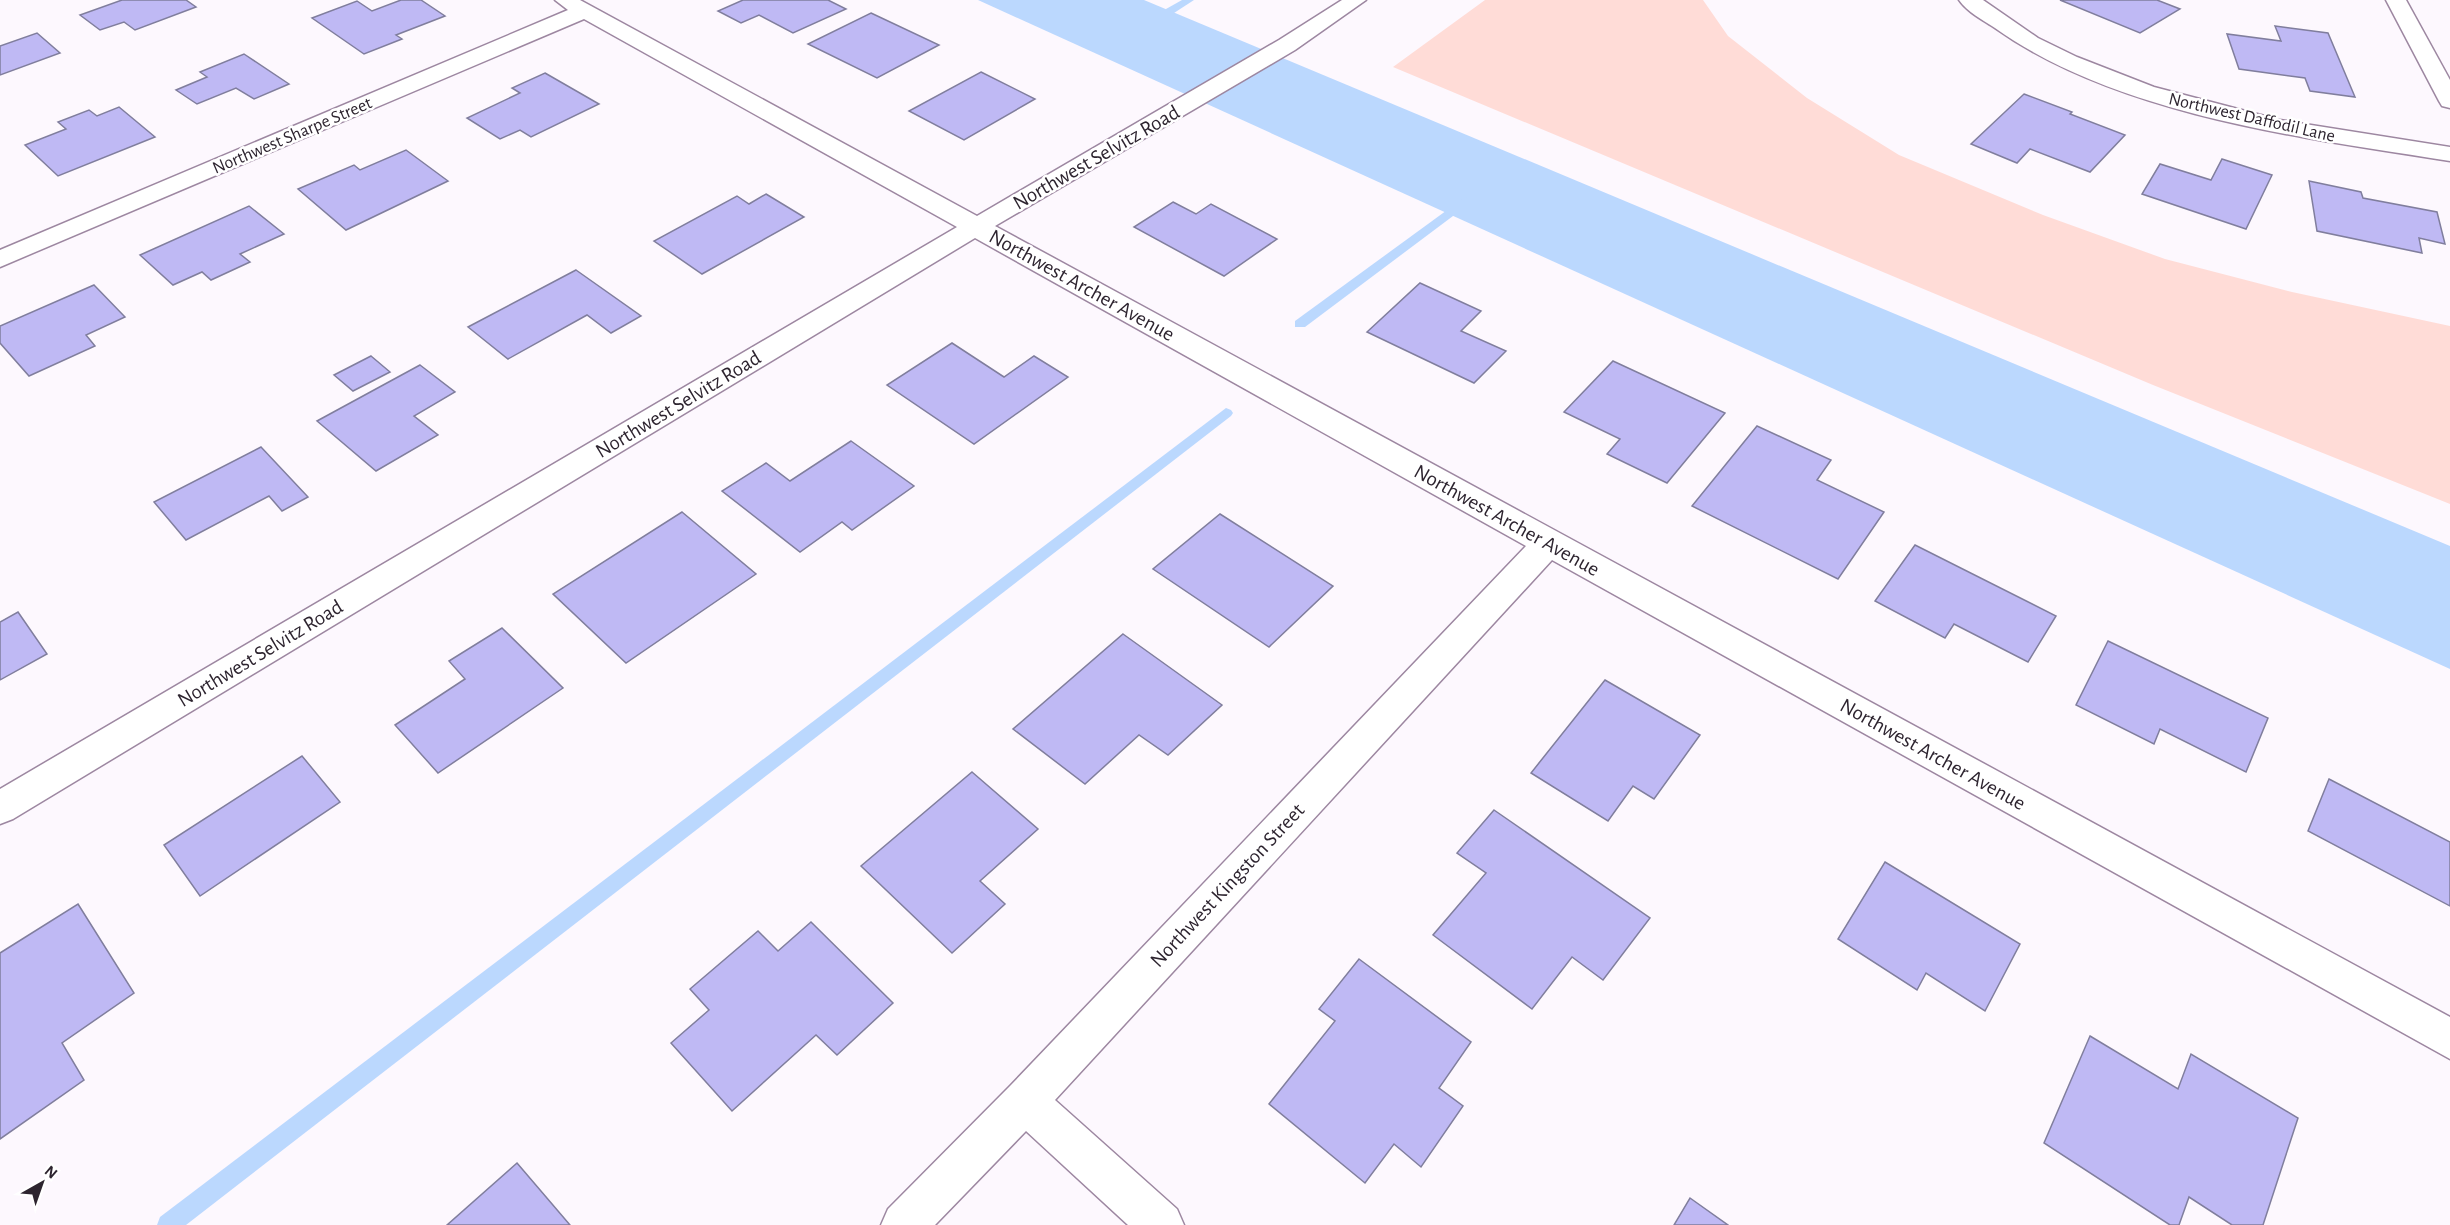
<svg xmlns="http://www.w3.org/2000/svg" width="2450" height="1225" font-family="'Alegreya Sans',sans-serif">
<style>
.green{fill:#ffdcd7}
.water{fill:#bbd8fe}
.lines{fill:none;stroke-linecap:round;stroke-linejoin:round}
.stream{fill:#bbd8fe;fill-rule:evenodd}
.building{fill:#bfb9f4;stroke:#807e9d;stroke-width:1.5}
.minor-casing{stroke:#9d87a1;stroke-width:3}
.minor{fill:#fff;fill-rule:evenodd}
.labels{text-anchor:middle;stroke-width:5;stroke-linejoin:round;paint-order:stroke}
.far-street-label{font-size:18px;fill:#2d242f;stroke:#fff}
.street-label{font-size:21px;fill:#2d242f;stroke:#fff}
</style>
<rect width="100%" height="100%" fill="#fdf8fe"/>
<polygon class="green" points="1485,0 1703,0 1728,36 1807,98 1899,155 2043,215 2165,259 2292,292 2450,326 2450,504 2153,385 1393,67"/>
<polygon class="water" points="978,0 1144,0 2450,546 2450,669"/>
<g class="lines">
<g class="stream">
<polygon points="1182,0 1194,0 1174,13 1166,13 1166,9"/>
<polygon points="1465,197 1469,198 1469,204 1305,327 1295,327 1295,321"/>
<polygon points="1226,408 1231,410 1233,413 1231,416 186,1225 157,1225 160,1217"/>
</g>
</g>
<g class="building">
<polygon points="122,0 186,0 196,7 135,30 124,22 100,30 80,15"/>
<polygon points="401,0 421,0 445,16 396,35 402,39 364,54 312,18 357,1 372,11"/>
<polygon points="743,0 828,0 846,9 793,33 759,15 741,23 718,11"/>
<polygon points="2060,0 2157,0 2180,9 2140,33"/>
<polygon points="871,13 939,45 877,78 808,44"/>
<polygon points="2275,26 2328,33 2355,97 2310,91 2305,78 2239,69 2227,34 2281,41"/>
<polygon points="37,33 60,53 0,75 0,46"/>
<polygon points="244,54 289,84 254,99 236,88 197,104 176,90 207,77 200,72"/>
<polygon points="981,72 1035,99 964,140 909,111"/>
<polygon points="545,73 599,104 531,137 520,130 500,139 467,118 520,93 512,88"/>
<polygon points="2024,94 2072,112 2070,114 2125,135 2090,172 2030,149 2017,163 1971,144"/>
<polygon points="119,107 155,137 58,176 25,145 66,129 58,122 89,110 97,116"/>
<polygon points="406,150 448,181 346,230 298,189 354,165 360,170"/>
<polygon points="2222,159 2272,175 2246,229 2142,194 2160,164 2211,180"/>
<polygon points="2309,181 2361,192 2363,198 2437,212 2445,244 2419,238 2422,253 2317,231"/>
<polygon points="766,194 804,217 702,274 654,241 737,196 749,204"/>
<polygon points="1173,202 1196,214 1211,204 1277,239 1224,276 1134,227"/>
<polygon points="249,206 284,234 240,254 250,262 211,280 202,272 173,285 140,255"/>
<polygon points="576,270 641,316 611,333 587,315 508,359 468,327"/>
<polygon points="1420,283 1481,311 1461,331 1506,351 1474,383 1367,332"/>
<polygon points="94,285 125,317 86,335 95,346 29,376 0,343 0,326"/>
<polygon points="952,343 1004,377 1034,356 1068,377 974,444 887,385"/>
<polygon points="371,356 390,372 353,391 334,375"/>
<polygon points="1613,361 1725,413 1667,483 1607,454 1620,439 1564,412"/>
<polygon points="420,365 455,392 414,416 438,435 376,471 317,421"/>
<polygon points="1757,426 1831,460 1817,480 1884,512 1838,579 1692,506"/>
<polygon points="851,441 914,486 852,530 842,522 800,552 722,491 766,463 790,481"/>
<polygon points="261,447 308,497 282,511 269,496 186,540 154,502"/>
<polygon points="682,512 756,574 626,663 553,594"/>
<polygon points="1220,514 1333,586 1269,647 1153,569"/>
<polygon points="1915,545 2056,616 2028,662 1954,624 1945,638 1875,601"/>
<polygon points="18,612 47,654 0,680 0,622"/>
<polygon points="502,628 563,688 438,773 395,725 465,679 449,661"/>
<polygon points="1123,634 1222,705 1168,755 1139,735 1085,784 1013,729"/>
<polygon points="2108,641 2268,718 2246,772 2160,729 2154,744 2076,705"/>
<polygon points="1605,680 1700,735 1654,799 1633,786 1608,821 1531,773"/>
<polygon points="302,756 340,802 200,896 164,845"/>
<polygon points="972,772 1038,829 980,881 1005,904 952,953 861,866"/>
<polygon points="2329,779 2450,842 2450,906 2308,831"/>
<polygon points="1494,810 1650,918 1603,980 1572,957 1532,1009 1433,935 1486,873 1457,853"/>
<polygon points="1885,862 2020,944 1985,1011 1926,973 1917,990 1838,939"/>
<polygon points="78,904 134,993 62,1043 84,1080 0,1139 0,953"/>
<polygon points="811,922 893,1003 837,1055 816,1035 732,1111 671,1043 709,1010 690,989 758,931 778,951"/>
<polygon points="1359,959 1471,1042 1439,1088 1463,1106 1421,1167 1394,1144 1365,1183 1269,1104 1335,1021 1319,1009"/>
<polygon points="2090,1036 2178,1089 2191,1054 2298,1118 2263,1225 2232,1225 2189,1197 2179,1225 2170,1225 2044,1143"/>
<polygon points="517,1163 570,1225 447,1225"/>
<polygon points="1690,1198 1728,1225 1674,1225"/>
</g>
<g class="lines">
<defs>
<g id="minor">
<polygon points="555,0 580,0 977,216 1279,40 1342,0 1366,0 1295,50 995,226 2450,1017 2450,1059 1552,560 1055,1100 1177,1209 1184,1225 1128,1225 1026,1131 935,1225 881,1225 888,1209 1010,1086 1526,546 975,238 13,819 0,824 0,789 957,227 584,19 0,267 0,250 568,10"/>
<path d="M1959 0H1983L2038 38 2077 57 2154 87 2280 120 2450 147V161C2304 138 2117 115 1995 28 1983 20 1967 12 1959 0Z"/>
<polygon points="2386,0 2406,0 2450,80 2450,108 2442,106 2439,101"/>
</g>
</defs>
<use href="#minor" class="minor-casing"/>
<use href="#minor" class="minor"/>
</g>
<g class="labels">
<g class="far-street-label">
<text transform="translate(2252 117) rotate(13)" y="6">Northwest Daffodil Lane</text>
<text transform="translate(292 135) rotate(-23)" y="6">Northwest Sharpe Street</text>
</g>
<g class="street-label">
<text transform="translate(1096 157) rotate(-30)" y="7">Northwest Selvitz Road</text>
<text transform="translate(1082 285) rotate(29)" y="7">Northwest Archer Avenue</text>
<text transform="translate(678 404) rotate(-31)" y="7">Northwest Selvitz Road</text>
<text transform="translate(1507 520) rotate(29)" y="7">Northwest Archer Avenue</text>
<text transform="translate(260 653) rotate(-31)" y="7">Northwest Selvitz Road</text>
<text transform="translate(1933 754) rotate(29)" y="7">Northwest Archer Avenue</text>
<text transform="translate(1227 885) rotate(-47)" y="7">Northwest Kingston Street</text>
</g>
</g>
<g transform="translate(42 1183) rotate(40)" stroke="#ffffff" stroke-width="4.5" paint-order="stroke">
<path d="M0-4.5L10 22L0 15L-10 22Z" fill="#2d242f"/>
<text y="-9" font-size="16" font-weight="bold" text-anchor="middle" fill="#2d242f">N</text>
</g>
</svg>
